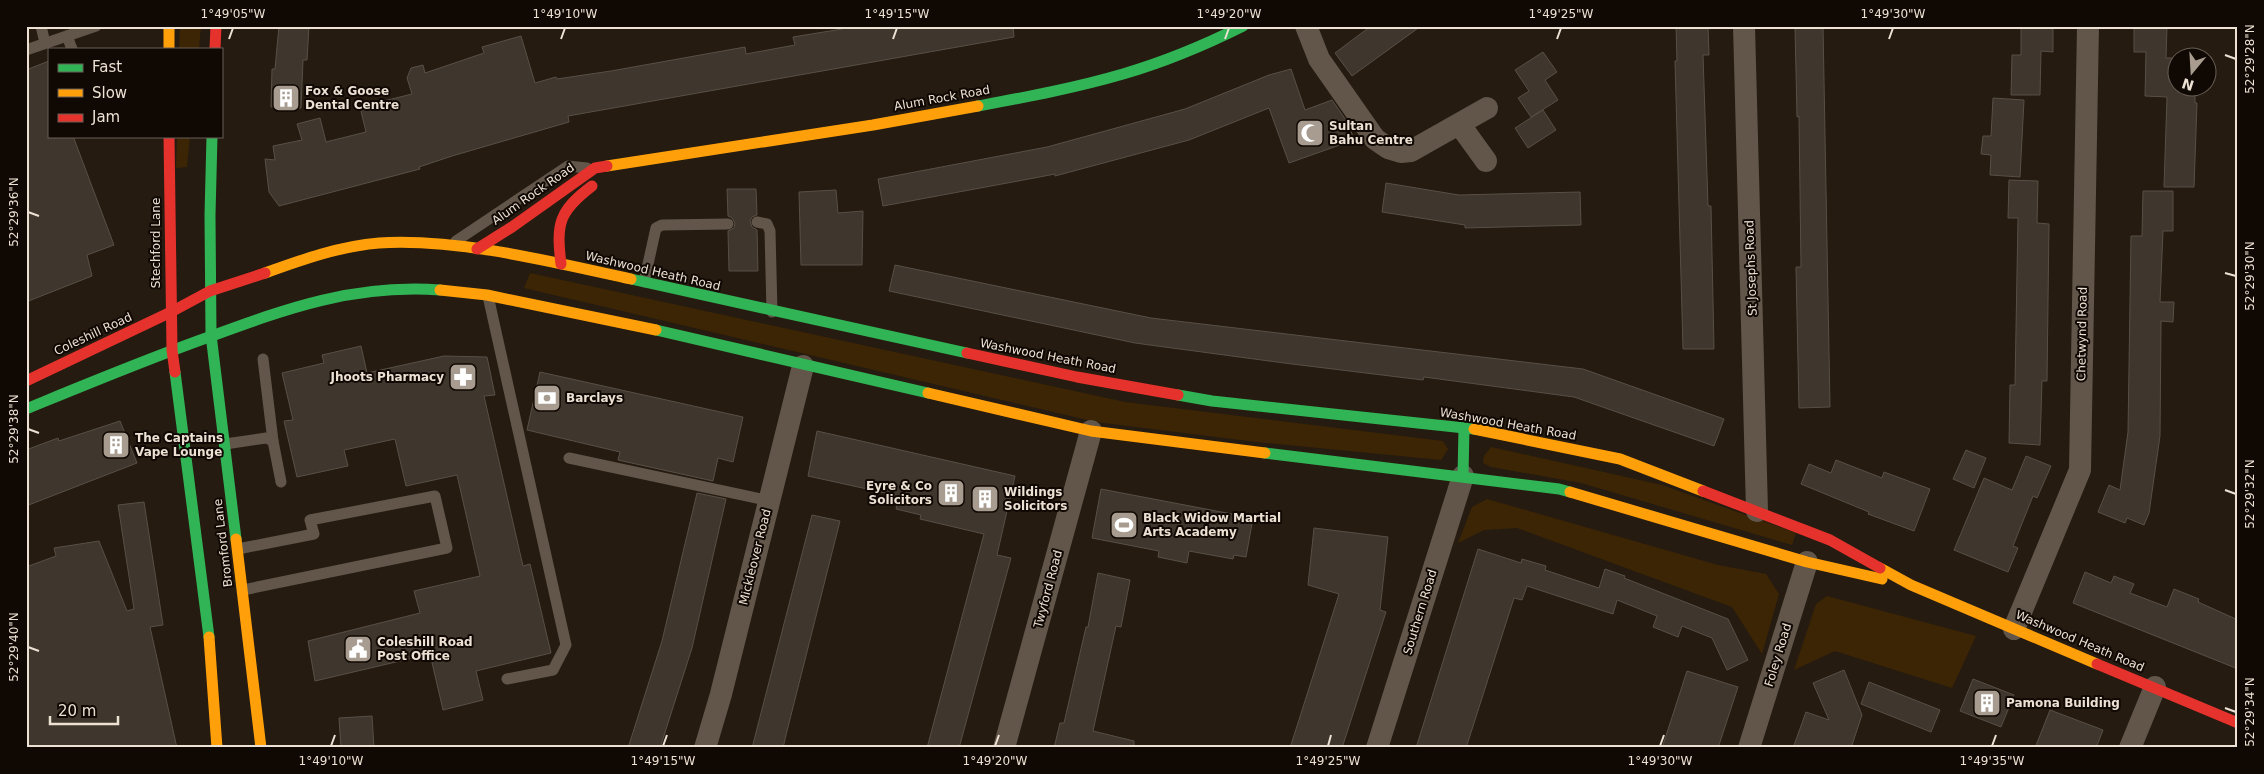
<svg xmlns="http://www.w3.org/2000/svg" width="2264" height="774" font-family="'DejaVu Sans',sans-serif">
<style>
.green{fill:#3c2505}
.building{fill:#3f372d;stroke:#584f46}
.lines{fill:none;stroke-linecap:round;stroke-linejoin:round}
.lane{stroke:#615649;stroke-width:11}
.street{stroke:#615649;stroke-width:22}
.fast{stroke:#30b455;stroke-width:11}
.slow{stroke:#ff9f0a;stroke-width:11}
.jam{stroke:#e5322d;stroke-width:11}
.ticks{fill:none;stroke:#ede1d4;stroke-width:2}
.labels{text-anchor:middle;stroke-width:4;stroke-linejoin:round;paint-order:stroke}
.poi-label{font-size:12px;font-weight:bold;fill:#ede1d4;stroke:#100802;text-anchor:start}
.street-label{font-size:12px;fill:#ede1d4;stroke:#100802}
.neatline{fill:none;stroke:#ede1d4;stroke-width:2}
.ticks-label{font-size:12px;text-anchor:middle;fill:#ede1d4}
</style>
<rect width="100%" height="100%" fill="#251b10"/>
<g class="green">
<polygon points="180,26 201,26 199,49 179,49"/>
<polygon points="177,136 190,136 187,167 176,168"/>
<polygon points="530,273 1125,402 1443,441 1448,449 1441,460 1256,442 1096,422 524,288"/>
<polygon points="1491,447 1662,485 1796,533 1792,545 1581,483 1491,467 1483,463 1484,456"/>
<polygon points="1487,499 1718,565 1766,574 1779,594 1762,654 1732,607 1517,528 1484,530 1458,543 1472,507"/>
<polygon points="1827,596 1976,636 1952,688 1835,651 1794,670 1816,604"/>
</g>
<g class="building">
<polygon points="279,26 309,26 307,60 303,60 301,108 271,107 272,69 275,69"/>
<polygon points="841,26 1013,26 1014,37 568,116 569,122 452,156 419,167 420,169 279,206 269,192 265,159 275,160 273,146 302,140 297,124 320,118 326,142 366,132 360,107 412,94 407,78 411,68 423,65 425,73 484,53 482,47 521,36 535,83 556,77 557,79 611,71 745,47 746,54 795,45 793,37 842,29"/>
<polygon points="1371,26 1421,26 1352,76 1335,53"/>
<polygon points="1676,26 1708,26 1709,55 1703,55 1708,206 1711,206 1714,349 1683,349 1675,61 1677,61"/>
<polygon points="1795,26 1823,26 1830,407 1799,408 1796,267 1801,267 1799,116 1797,117"/>
<polygon points="2021,26 2053,26 2053,52 2041,51 2040,95 2011,95 2012,55 2021,55"/>
<polygon points="2134,26 2167,26 2166,58 2175,58 2174,88 2195,88 2195,103 2197,103 2194,187 2164,187 2167,97 2145,96 2146,52 2134,52"/>
<polygon points="1543,52 1557,72 1545,80 1558,100 1531,117 1518,98 1529,91 1515,70"/>
<polygon points="49,61 49,136 73,136 114,245 87,255 92,276 26,302 26,70"/>
<polygon points="1291,69 1305,110 1332,100 1348,123 1354,140 1289,163 1269,108 1189,140 1055,176 1055,174 1029,179 883,206 878,179 1047,147 1185,109 1269,75"/>
<polygon points="1993,98 2024,100 2020,177 1990,175 1991,155 1981,154 1983,136 1991,136"/>
<polygon points="1543,110 1556,130 1528,148 1515,128"/>
<polygon points="2009,180 2038,181 2037,223 2049,224 2047,381 2042,381 2040,445 2009,443 2010,385 2015,385 2018,218 2008,218"/>
<polygon points="1386,183 1459,195 1580,192 1581,225 1465,228 1465,225 1382,212"/>
<polygon points="727,189 756,189 757,215 752,217 750,221 752,227 757,230 758,271 729,271 728,231 734,228 735,223 732,218 728,216"/>
<polygon points="836,190 838,213 863,211 862,265 801,265 799,192"/>
<polygon points="2143,191 2173,191 2173,231 2163,231 2160,302 2174,302 2173,322 2161,321 2160,436 2149,513 2144,525 2127,518 2125,523 2098,512 2109,485 2120,490 2128,432 2131,236 2142,236"/>
<polygon points="895,265 1151,318 1583,369 1724,419 1714,446 1574,397 1424,377 1423,380 1284,363 1135,343 889,291"/>
<polygon points="361,346 367,373 444,356 487,357 495,395 484,396 523,566 530,564 551,653 476,671 483,700 443,710 430,654 315,681 308,641 420,613 414,591 480,576 457,475 406,486 395,439 344,450 348,466 297,477 284,421 293,420 282,373 324,363 322,355"/>
<polygon points="540,372 743,417 733,462 718,458 713,481 618,460 620,452 527,430"/>
<polygon points="120,421 137,463 26,506 26,450 58,438 59,441"/>
<polygon points="817,431 1015,476 997,555 1011,558 959,748 927,748 984,534 920,519 921,515 896,509 899,496 808,476"/>
<polygon points="1966,450 1986,458 1974,488 1953,479"/>
<polygon points="2026,456 2051,466 2037,498 2033,496 2013,546 2018,548 2008,572 1954,550 1984,478 2012,490"/>
<polygon points="1836,460 1882,478 1884,472 1930,489 1914,531 1868,514 1869,512 1801,484 1809,464 1831,473"/>
<polygon points="1101,489 1253,518 1246,557 1234,555 1233,559 1189,551 1187,563 1158,557 1159,551 1092,538"/>
<polygon points="697,493 726,499 692,648 660,748 628,748 662,641"/>
<polygon points="144,502 163,625 150,627 177,748 26,748 26,567 56,556 54,548 99,541 127,611 134,609 118,505"/>
<polygon points="812,515 840,521 787,731 783,748 752,748"/>
<polygon points="1314,528 1388,537 1380,610 1386,612 1342,748 1290,748 1339,594 1308,585"/>
<polygon points="1478,549 1521,563 1522,559 1546,566 1545,570 1599,588 1605,569 1625,576 1624,578 1728,619 1748,660 1727,670 1712,638 1682,626 1678,637 1653,627 1657,616 1617,600 1613,614 1527,586 1522,600 1514,598 1466,748 1416,748"/>
<polygon points="2085,572 2111,583 2114,576 2134,584 2130,593 2167,607 2174,589 2199,599 2198,602 2238,620 2238,669 2073,603"/>
<polygon points="1098,573 1130,580 1121,627 1116,626 1093,731 1134,741 1134,748 1054,748 1060,723 1064,723 1086,627 1088,627"/>
<polygon points="1844,670 1862,715 1851,748 1793,748 1806,712 1829,720 1813,683"/>
<polygon points="1687,671 1738,687 1718,748 1662,748"/>
<polygon points="1973,679 2014,695 2001,727 1960,711"/>
<polygon points="1869,682 1940,710 1931,732 1861,704"/>
<polygon points="2050,710 2103,730 2096,748 2035,748"/>
<polygon points="372,716 374,748 341,748 339,718"/>
</g>
<g class="lines">
<g class="lane">
<polyline points="41,26 45,43"/>
<polyline points="67,36 72,49"/>
<polyline points="26,50 96,26"/>
<polyline points="757,222 767,224 770,231 772,312"/>
<polyline points="456,241 568,166 587,168"/>
<polyline points="644,282 656,228 662,225 728,224"/>
<polyline points="488,296 566,645 553,670 507,679"/>
<polyline points="263,359 273,441"/>
<polyline points="225,444 266,438 273,441 281,482"/>
<polyline points="569,458 770,501"/>
<polyline points="238,549 314,534 310,520 435,496 447,548 243,590"/>
</g>
<g class="street">
<polyline points="1306,26 1319,59 1375,139 1388,148 1401,152 1411,151 1487,108"/>
<polyline points="1744,26 1757,511"/>
<polyline points="1460,125 1486,161"/>
<polyline points="2014,629 2080,470 2088,26"/>
<polyline points="705,748 721,694 803,366"/>
<polyline points="1004,748 1091,431"/>
<polyline points="1377,748 1463,476"/>
<polyline points="1749,748 1807,562"/>
<polyline points="2130,748 2155,687"/>
</g>
<g class="fast">
<path d="M978 106C1026 97 1075 88 1123 74 1164 62 1205 45 1243 26"/>
<polyline points="212,136 210,215 211,335 236,539"/>
<polyline points="631,279 967,353"/>
<polyline points="656,330 928,393"/>
<polyline points="175,372 209,637"/>
<polyline points="1178,395 1212,401 1474,429"/>
<path d="M26 409C87 384 147 359 209 337 288 308 354 284 440 290"/>
<polyline points="1265,453 1559,489 1570,492"/>
<polyline points="1463,476 1464,428"/>
</g>
<g class="slow">
<polyline points="169,26 169,49"/>
<polyline points="607,166 873,125 978,106"/>
<path d="M265 273C301 260 340 246 379 243 457 238 553 262 631 279"/>
<polyline points="440,290 487,295 656,330"/>
<polyline points="928,393 1091,431 1265,453"/>
<polyline points="1474,429 1620,459 1703,491"/>
<polyline points="1570,492 1807,562 1882,579"/>
<polyline points="236,539 261,748"/>
<polyline points="1880,568 1911,585 2097,664"/>
<polyline points="209,637 217,748"/>
</g>
<g class="jam">
<polyline points="215,49 216,26"/>
<polyline points="169,136 172,350 175,372"/>
<polyline points="477,249 512,227 595,168 607,166"/>
<path d="M561 264C556 223 559 211 592 186"/>
<polyline points="967,353 1077,377 1178,395"/>
<polyline points="26,381 171,312 210,291 265,273"/>
<polyline points="1703,491 1830,540 1880,568"/>
<polyline points="2097,664 2238,723"/>
</g>
</g>
<path class="ticks" d="M229 39 233 28M561 39 565 28M893 39 897 28M1225 39 1229 28M1557 39 1561 28M1889 39 1893 28M2225 55 2236 59M28 212 39 216M2225 273 2236 276M28 429 39 433M2225 490 2236 494M28 647 39 651M2225 708 2236 712M331 746 335 735M663 746 667 735M995 746 999 735M1328 746 1331 735M1660 746 1664 735M1992 746 1996 735"/>
<defs>
<symbol id="building-square" viewBox="-11 -11 22 22"><rect x="-9" y="-9" width="18" height="18" rx="4" fill="#a79c8f" stroke="#100802"/><path d="M-4-6H4V6H1V3H-1V6H-4ZM-2.5-4.3h1.7v1.8h-1.7ZM.8-4.3h1.7v1.8H.8ZM-2.5-1h1.7V.8h-1.7ZM.8-1h1.7V.8H.8Z" fill="#fff"/></symbol>
<symbol id="mosque-square" viewBox="-11 -11 22 22"><rect x="-9" y="-9" width="18" height="18" rx="4" fill="#a79c8f" stroke="#100802"/><path d="M3.5-4.9A6 6 0 1 0 3.5 4.9A5 5 0 1 1 3.5-4.9Z" fill="#fff"/></symbol>
<symbol id="pharmacy-square" viewBox="-11 -11 22 22"><rect x="-9" y="-9" width="18" height="18" rx="4" fill="#a79c8f" stroke="#100802"/><path d="M-2-6h4v4h4v4h-4v4h-4v-4h-4v-4h4Z" fill="#fff"/></symbol>
<symbol id="bank-square" viewBox="-11 -11 22 22"><rect x="-9" y="-9" width="18" height="18" rx="4" fill="#a79c8f" stroke="#100802"/><path d="M-6-4H6V4H-6ZM0-2.3a2.3 2.3 0 1 0 0 4.6a2.3 2.3 0 1 0 0-4.6Z" fill="#fff"/></symbol>
<symbol id="stadium-square" viewBox="-11 -11 22 22"><rect x="-9" y="-9" width="18" height="18" rx="4" fill="#a79c8f" stroke="#100802"/><path d="M0-5a6.5 5 0 1 0 0 10a6.5 5 0 1 0 0-10ZM-3.5-1.8h7v3.6h-7Z" fill="#fff"/></symbol>
<symbol id="civic-square" viewBox="-11 -11 22 22"><rect x="-9" y="-9" width="18" height="18" rx="4" fill="#a79c8f" stroke="#100802"/><path d="M-.6-6.5H3V-4.5H.6V-3L4-1V1h2V6H-6V1h2V-1L-.6-3ZM-1.2 2.5V6h2.4V2.5Z" fill="#fff"/></symbol>
</defs>
<g fill-rule="evenodd">
<use href="#building-square" x="270" y="82" width="32" height="32"/>
<use href="#mosque-square" x="1294" y="117" width="32" height="32"/>
<use href="#pharmacy-square" x="447" y="361" width="32" height="32"/>
<use href="#bank-square" x="531" y="382" width="32" height="32"/>
<use href="#building-square" x="100" y="429" width="32" height="32"/>
<use href="#building-square" x="935" y="477" width="32" height="32"/>
<use href="#building-square" x="969" y="483" width="32" height="32"/>
<use href="#stadium-square" x="1108" y="509" width="32" height="32"/>
<use href="#civic-square" x="342" y="633" width="32" height="32"/>
<use href="#building-square" x="1971" y="687" width="32" height="32"/>
</g>
<g class="labels">
<g class="poi-label">
<text x="305" y="95">Fox &amp; Goose<tspan x="305" dy="14">Dental Centre</tspan></text>
<text x="1329" y="130">Sultan<tspan x="1329" dy="14">Bahu Centre</tspan></text>
<text x="444" y="381" text-anchor="end">Jhoots Pharmacy</text>
<text x="566" y="402">Barclays</text>
<text x="135" y="442">The Captains<tspan x="135" dy="14">Vape Lounge</tspan></text>
<text x="932" y="490" text-anchor="end">Eyre &amp; Co<tspan x="932" dy="14">Solicitors</tspan></text>
<text x="1004" y="496">Wildings<tspan x="1004" dy="14">Solicitors</tspan></text>
<text x="1143" y="522">Black Widow Martial<tspan x="1143" dy="14">Arts Academy</tspan></text>
<text x="377" y="646">Coleshill Road<tspan x="377" dy="14">Post Office</tspan></text>
<text x="2006" y="707">Pamona Building</text>
</g>
<g class="street-label">
<text transform="translate(942 98) rotate(-10)" y="4">Alum Rock Road</text>
<text transform="translate(533 194) rotate(-35)" y="4">Alum Rock Road</text>
<text transform="translate(156 243) rotate(-90)" y="4">Stechford Lane</text>
<text transform="translate(1751 268) rotate(-92)" y="4">St Josephs Road</text>
<text transform="translate(653 271) rotate(13)" y="4">Washwood Heath Road</text>
<text transform="translate(93 334) rotate(-25)" y="4">Coleshill Road</text>
<text transform="translate(2082 334) rotate(-89)" y="4">Chetwynd Road</text>
<text transform="translate(1048 356) rotate(11)" y="4">Washwood Heath Road</text>
<text transform="translate(1508 424) rotate(10)" y="4">Washwood Heath Road</text>
<text transform="translate(223 543) rotate(-97)" y="4">Bromford Lane</text>
<text transform="translate(755 557) rotate(-76)" y="4">Mickleover Road</text>
<text transform="translate(1048 589) rotate(-75)" y="4">Twyford Road</text>
<text transform="translate(1420 612) rotate(-73)" y="4">Southern Road</text>
<text transform="translate(2080 641) rotate(23)" y="4">Washwood Heath Road</text>
<text transform="translate(1778 655) rotate(-73)" y="4">Foley Road</text>
</g>
</g>
<rect width="2264" height="774" fill="none" stroke="#100802" stroke-width="55"/>
<rect x="48" y="48" width="175" height="90" fill="#100802" stroke="#685f56"/>
<rect x="58" y="64" width="25" height="8" fill="#30b455" stroke="#685f56"/>
<text x="92" y="72" font-size="15" fill="#ede1d4">Fast</text>
<rect x="58" y="89" width="25" height="8" fill="#ff9f0a" stroke="#685f56"/>
<text x="92" y="98" font-size="15" fill="#ede1d4">Slow</text>
<rect x="58" y="114" width="25" height="8" fill="#e5322d" stroke="#685f56"/>
<text x="92" y="122" font-size="15" fill="#ede1d4">Jam</text>
<g transform="translate(2192 72) rotate(198)"><circle r="24" fill="#100802" stroke="#685f56"/>
<path d="M0-4L9 19L0 12L-9 19Z" fill="#a79c8f"/>
<text y="-8" font-size="14" font-weight="bold" text-anchor="middle" fill="#ede1d4">N</text>
</g>
<path d="M50 716v8h68v-8" fill="none" stroke="#ede1d4" stroke-width="2.5"/>
<text x="58" y="716" font-size="15" fill="#ede1d4" stroke="#100802" stroke-width="4" paint-order="stroke">20 m</text>
<rect x="28" y="28" width="2208" height="718" class="neatline"/>
<g class="ticks-label">
<text x="233" y="18">1°49'05"W</text>
<text x="565" y="18">1°49'10"W</text>
<text x="897" y="18">1°49'15"W</text>
<text x="1229" y="18">1°49'20"W</text>
<text x="1561" y="18">1°49'25"W</text>
<text x="1893" y="18">1°49'30"W</text>
<text transform="translate(2250 59) rotate(-90)" y="4">52°29'28"N</text>
<text transform="translate(14 212) rotate(-90)" y="4">52°29'36"N</text>
<text transform="translate(2250 276) rotate(-90)" y="4">52°29'30"N</text>
<text transform="translate(14 429) rotate(-90)" y="4">52°29'38"N</text>
<text transform="translate(2250 494) rotate(-90)" y="4">52°29'32"N</text>
<text transform="translate(14 647) rotate(-90)" y="4">52°29'40"N</text>
<text transform="translate(2250 712) rotate(-90)" y="4">52°29'34"N</text>
<text x="331" y="765">1°49'10"W</text>
<text x="663" y="765">1°49'15"W</text>
<text x="995" y="765">1°49'20"W</text>
<text x="1328" y="765">1°49'25"W</text>
<text x="1660" y="765">1°49'30"W</text>
<text x="1992" y="765">1°49'35"W</text>
</g>
</svg>
